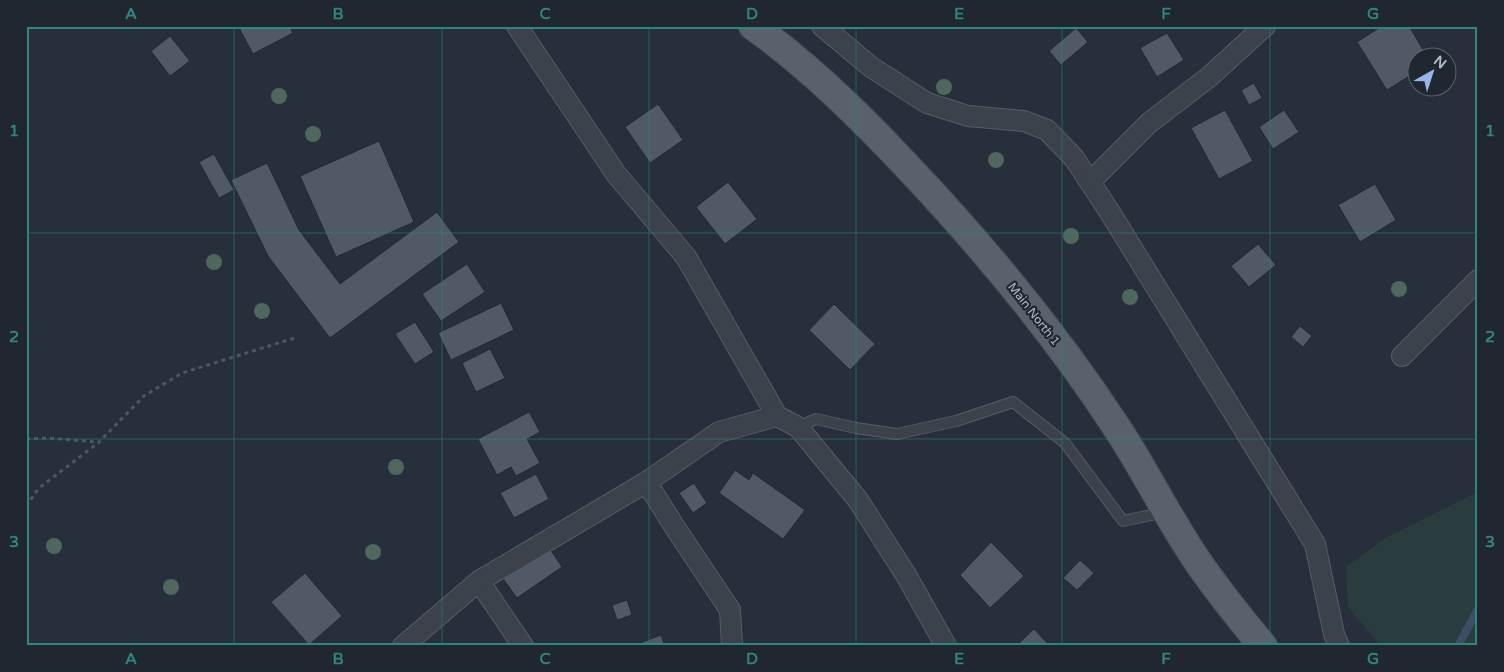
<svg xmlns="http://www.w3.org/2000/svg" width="1504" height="672" font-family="'Varela Round',sans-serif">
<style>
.green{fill:#2a3c3e}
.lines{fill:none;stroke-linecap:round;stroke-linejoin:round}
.stream{stroke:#3f4d63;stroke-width:8}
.building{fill:#505a67;stroke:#222933}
.lane-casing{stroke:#565d67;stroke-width:12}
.street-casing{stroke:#565d67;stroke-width:22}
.primary-casing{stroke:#444b55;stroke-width:30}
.path{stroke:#49595c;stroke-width:3;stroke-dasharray:4 4;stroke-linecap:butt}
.lane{stroke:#3b424c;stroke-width:10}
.street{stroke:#3b424c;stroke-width:20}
.primary{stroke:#59616c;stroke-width:28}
.tree{fill:#50675e}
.grid{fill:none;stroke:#318480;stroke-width:1;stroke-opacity:0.55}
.labels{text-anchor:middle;stroke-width:4.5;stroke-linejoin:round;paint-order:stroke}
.street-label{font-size:12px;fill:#b7bdc7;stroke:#202731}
.neatline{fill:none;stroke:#318480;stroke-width:2}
.grid-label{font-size:16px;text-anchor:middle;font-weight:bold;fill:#318480}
</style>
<rect width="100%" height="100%" fill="#272f3c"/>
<polygon class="green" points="1478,492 1478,646 1381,646 1348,607 1346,567 1384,539"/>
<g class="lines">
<polyline class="stream" points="1458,646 1478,609"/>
</g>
<g class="building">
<polygon points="238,26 290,26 293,33 253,54"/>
<polygon points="1382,26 1409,26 1428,58 1416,58 1416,72 1387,90 1357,42"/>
<polygon points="1076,28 1088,42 1061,65 1049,51"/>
<polygon points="1167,33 1184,60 1157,77 1140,48"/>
<polygon points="170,36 190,61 170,76 151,51"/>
<polygon points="1254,83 1262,98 1249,105 1241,90"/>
<polygon points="658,104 683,140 650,163 625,127"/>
<polygon points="1225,110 1253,161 1219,179 1191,128"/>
<polygon points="1284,110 1299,132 1273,149 1259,127"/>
<polygon points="379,141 414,222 336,257 300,176"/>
<polygon points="214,154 234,190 219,198 199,162"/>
<polygon points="267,163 299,230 340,284 437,212 459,242 330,338 268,256 231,180"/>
<polygon points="728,182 757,219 725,244 696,207"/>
<polygon points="1375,184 1396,220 1360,242 1338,205"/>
<polygon points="1258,244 1276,265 1249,287 1231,266"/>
<polygon points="467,264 485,292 441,321 422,294"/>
<polygon points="501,303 514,330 451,360 438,333"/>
<polygon points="834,304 875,344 850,370 809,330"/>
<polygon points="415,322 434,352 415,364 395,334"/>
<polygon points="1300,326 1312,336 1303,347 1291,337"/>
<polygon points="490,349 505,378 476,392 462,363"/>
<polygon points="529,412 540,432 527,439 540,463 516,476 511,467 497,475 478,439"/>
<polygon points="735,470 749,480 753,473 805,510 783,539 719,493"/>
<polygon points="536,474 549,499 514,518 500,493"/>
<polygon points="694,483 707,503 693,513 679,493"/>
<polygon points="991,542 1024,576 990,608 960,575"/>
<polygon points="548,546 562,567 517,598 502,577"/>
<polygon points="1080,560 1094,573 1077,590 1063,578"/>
<polygon points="305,573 342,616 309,645 271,602"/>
<polygon points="627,600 632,615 617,620 612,605"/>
<polygon points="1034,629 1048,644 1046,646 1016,646"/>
<polygon points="661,635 665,646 632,646"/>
</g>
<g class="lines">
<defs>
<polyline id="lane" points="798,427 816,419 856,428 897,434 956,421 1013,402 1065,443 1123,521 1166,512"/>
<g id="street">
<polyline points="517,26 616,174 686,257 777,416 798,427 858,500 906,575 946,646"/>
<polyline points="822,26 871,67 927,103 968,116 1024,121 1047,130 1074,158 1109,211 1315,544 1334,634 1339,646"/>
<polyline points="1090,182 1149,123 1209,77 1265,26"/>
<polyline points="1402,356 1478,280"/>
<polyline points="645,483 654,494 676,529 730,610 732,646"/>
<polyline points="479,581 523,646"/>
<polyline points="403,646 479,581 645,483 719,432 777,416"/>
</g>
<path id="primary" d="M753 26C808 65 857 113 903 162 982 245 1056 334 1119 431 1149 477 1173 528 1205 572 1223 597 1243 622 1263 646"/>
</defs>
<use href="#lane" class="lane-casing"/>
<use href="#street" class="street-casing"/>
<use href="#primary" class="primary-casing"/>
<g class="path">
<polyline points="26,439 47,438 97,442"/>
<polyline points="26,506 39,488 98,443 144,396 182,373 298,337"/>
</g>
<use href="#lane" class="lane"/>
<use href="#street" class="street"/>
<use href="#primary" class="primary"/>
</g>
<g class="tree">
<circle cx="944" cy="87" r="8"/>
<circle cx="279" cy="96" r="8"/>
<circle cx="313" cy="134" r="8"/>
<circle cx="996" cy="160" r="8"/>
<circle cx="1071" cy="236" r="8"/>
<circle cx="214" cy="262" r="8"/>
<circle cx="1399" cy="289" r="8"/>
<circle cx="1130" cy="297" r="8"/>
<circle cx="262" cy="311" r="8"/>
<circle cx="396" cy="467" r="8"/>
<circle cx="54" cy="546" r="8"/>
<circle cx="373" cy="552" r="8"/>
<circle cx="171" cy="587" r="8"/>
</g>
<path class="grid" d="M234 26V646M442 26V646M649 26V646M856 26V646M1062 26V646M1270 26V646M26 233H1478M26 439H1478"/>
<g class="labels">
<g class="street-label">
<text transform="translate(1034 314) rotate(52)" y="4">Main North 1</text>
</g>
</g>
<rect width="1504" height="672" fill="none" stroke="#202731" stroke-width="55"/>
<g transform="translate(1432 72) rotate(39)"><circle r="24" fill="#202731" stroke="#5c636d"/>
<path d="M0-4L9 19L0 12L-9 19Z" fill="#97b6ec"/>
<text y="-8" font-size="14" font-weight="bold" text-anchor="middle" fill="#b7bdc7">N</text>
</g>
<rect x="28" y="28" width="1448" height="616" class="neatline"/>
<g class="grid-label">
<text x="131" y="19">A</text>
<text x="338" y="19">B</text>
<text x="545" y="19">C</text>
<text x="752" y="19">D</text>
<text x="959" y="19">E</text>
<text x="1166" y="19">F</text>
<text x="1373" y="19">G</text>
<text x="14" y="136">1</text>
<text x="1490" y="136">1</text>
<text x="14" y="342">2</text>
<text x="1490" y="342">2</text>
<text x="14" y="547">3</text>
<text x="1490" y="547">3</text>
<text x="131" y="664">A</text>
<text x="338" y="664">B</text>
<text x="545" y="664">C</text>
<text x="752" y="664">D</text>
<text x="959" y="664">E</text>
<text x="1166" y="664">F</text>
<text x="1373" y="664">G</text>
</g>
</svg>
